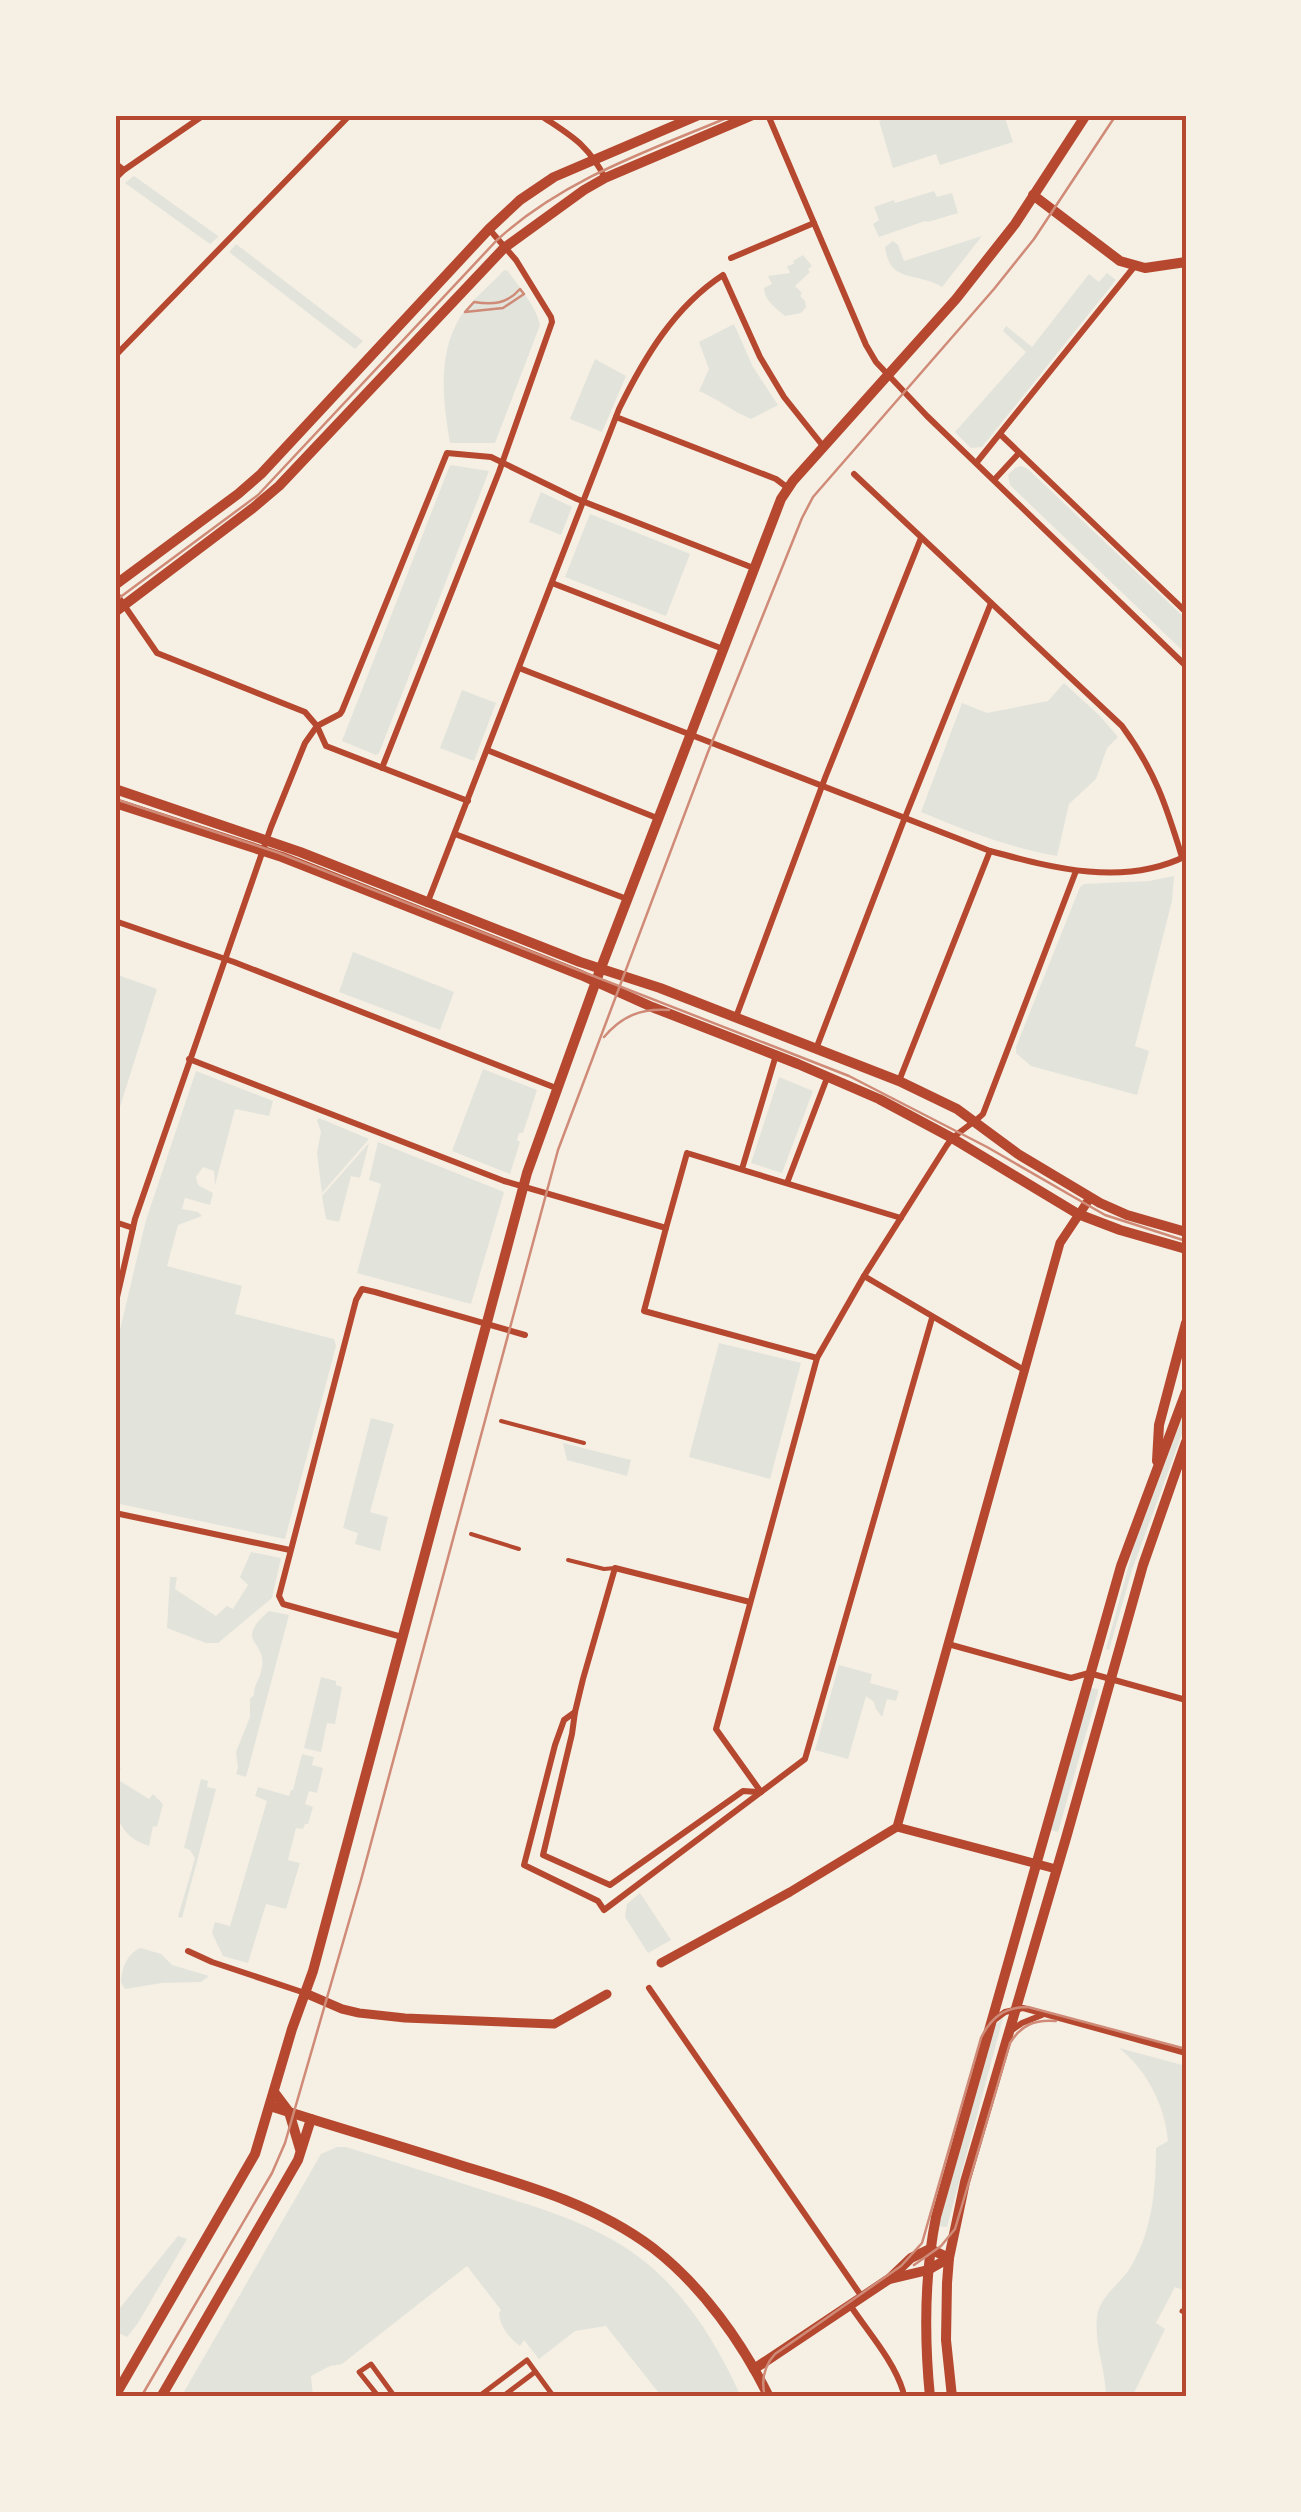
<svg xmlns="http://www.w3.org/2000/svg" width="1301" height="2512" font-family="Barlow,sans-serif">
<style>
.green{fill:#e2e4dc}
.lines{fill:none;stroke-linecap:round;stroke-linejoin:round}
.service{stroke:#b5482f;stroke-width:4}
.pedestrian{stroke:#b5482f;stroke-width:5}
.minor{stroke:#b5482f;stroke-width:6}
.tertiary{stroke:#b5482f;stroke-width:9}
.secondary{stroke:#b5482f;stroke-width:10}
.primary{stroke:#b5482f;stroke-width:10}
.tram{stroke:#cf8b77;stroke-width:2.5}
.neatline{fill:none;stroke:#b5482f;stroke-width:4}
</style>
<rect width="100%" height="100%" fill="#f6efe4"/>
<g class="green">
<polygon points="898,115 1004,115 1013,142 940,165 936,154 893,168 879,121"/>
<polygon points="134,176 218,236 218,237 210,244 125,183"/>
<polygon points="934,191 937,197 952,193 958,213 928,222 925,221 879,237 873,224 879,220 874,207 894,200 895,203"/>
<path d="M982 236 942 287C917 271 890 285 885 247L893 241 898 245 904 261Z"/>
<polygon points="236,244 363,341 355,349 229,252"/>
<path d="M803 255 812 266 808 269 810 272 795 286 802 293 800 296 805 301 806 307 801 313 785 316C776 308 764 300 764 288L772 284 768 276 790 273 787 266 794 264 793 261Z"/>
<path d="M504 270 508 271C519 287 536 306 540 325L495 443H450C443 400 437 356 460 317 471 300 491 285 504 270Z"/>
<polygon points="1107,273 1116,280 982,447 971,448 955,432 1026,352 1003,331 1006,326 1032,347 1089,274 1099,282"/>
<path d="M734 324 753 367 778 405 751 419C732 411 718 399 699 391L709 369 699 342Z"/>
<polygon points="595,359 626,376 602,432 570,419"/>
<polygon points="450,465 489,471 379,753 376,755 342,741"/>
<polygon points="1021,466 1028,469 1186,619 1186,654 1010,485 1008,475 1015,468"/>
<polygon points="541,492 572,507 561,535 529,522"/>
<polygon points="590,514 690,554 666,616 565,577"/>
<path d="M1064 683 1101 717 1118 737 1107 748 1096 779 1069 804 1057 856C1008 847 966 831 921 812L962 703 987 713 1048 701Z"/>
<polygon points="462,690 496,703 474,761 440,748"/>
<polygon points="1174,876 1172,901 1135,1046 1149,1051 1137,1095 1031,1066 1016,1053 1016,1047 1080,887 1084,884 1149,881"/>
<polygon points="353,952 454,992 440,1030 339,992"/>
<polygon points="115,974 157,989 119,1110 115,1108"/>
<polygon points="483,1069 537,1090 523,1133 519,1133 517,1140 520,1142 510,1174 452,1151"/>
<polygon points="196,1071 273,1101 269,1116 235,1109 215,1185 214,1171 203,1167 196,1177 198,1185 213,1193 210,1205 185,1198 182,1209 198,1212 202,1216 178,1225 167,1266 242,1286 235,1314 334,1339 336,1346 285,1539 115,1503 115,1351 146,1220"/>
<polygon points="779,1077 813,1091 782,1173 751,1163"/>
<polygon points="319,1118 369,1139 322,1193 317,1153 321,1132 317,1120"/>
<polygon points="378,1142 504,1192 471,1304 357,1273 381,1184 369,1180"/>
<polygon points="369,1143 360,1178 351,1176 339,1222 326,1219 322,1196"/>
<polygon points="719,1343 801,1363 770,1479 689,1457"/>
<polygon points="1186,1407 1186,1423 1132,1570 1109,1650 1106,1649 1134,1546"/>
<polygon points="371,1418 394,1424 370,1512 388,1517 380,1551 355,1544 358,1533 343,1528"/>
<polygon points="563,1443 631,1460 627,1476 567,1460"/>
<polygon points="251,1552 281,1558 272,1598 218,1643 206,1643 167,1628 170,1577 177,1577 175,1589 216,1616 227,1606 233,1609 248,1585 240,1577"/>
<path d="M269 1611 289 1615 246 1777 236 1774 238 1768 236 1752 250 1717V1699L254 1695C254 1684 259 1681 261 1671 270 1639 231 1644 269 1611Z"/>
<polygon points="839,1665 872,1674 870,1683 899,1691 896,1701 887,1699 882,1717 876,1709 874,1702 866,1696 848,1759 815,1750"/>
<polygon points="321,1677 336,1681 336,1685 342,1687 335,1724 327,1723 321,1752 304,1748"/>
<polygon points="1090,1688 1098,1689 1098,1692 1058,1832 1050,1830"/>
<polygon points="302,1754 314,1757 312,1765 323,1768 317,1793 309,1791 305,1804 313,1807 308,1824 305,1824 303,1829 296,1828 288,1860 300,1863 286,1909 266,1904 248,1963 223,1956 212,1933 215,1922 230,1926 267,1801 255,1796 258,1787 289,1796 291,1790 293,1790"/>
<path d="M115 1763 121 1768 115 1778 149 1799 153 1794 163 1804 157 1827 153 1826 149 1846C108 1833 115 1798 115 1763Z"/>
<polygon points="201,1779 208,1781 207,1787 216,1789 182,1918 178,1917 195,1858 190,1850 184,1848"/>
<polygon points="640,1893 671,1940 648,1953 625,1917 627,1904"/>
<path d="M141 1948 161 1954 172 1965 209 1976 201 1982 162 1983 125 1989 121 1982C122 1968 127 1953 141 1948Z"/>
<polygon points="1003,2018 947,2227 938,2226 994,2026"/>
<path d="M1119 2048 1186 2066V2283L1183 2290 1175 2287 1156 2323 1165 2329 1132 2397H1106C1106 2369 1092 2339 1098 2312 1102 2295 1121 2283 1130 2268 1152 2232 1156 2190 1156 2148L1168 2141C1165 2106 1147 2070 1119 2048Z"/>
<path d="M337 2147H346C395 2162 443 2177 492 2193 545 2210 600 2226 644 2261 688 2296 719 2347 741 2397H662L606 2326 575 2331 539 2359 524 2340 520 2346C509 2338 500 2327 499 2313L501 2310 467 2266 342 2364 330 2366 311 2376 313 2397H181L321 2154Z"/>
<polygon points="178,2236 187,2239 138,2323 127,2337 115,2331 120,2308"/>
</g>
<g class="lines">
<g class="service">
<polyline points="501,1421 584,1443"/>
<polyline points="471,1534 519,1549"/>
<polyline points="568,1560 604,1569 615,1568"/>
</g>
<g class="pedestrian">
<polyline points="1182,2311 1186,2312"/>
<polyline points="379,2397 359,2372 371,2364 395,2397"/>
<polyline points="478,2397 527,2360 554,2397"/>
<polyline points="502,2397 535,2372"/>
</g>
<g class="minor">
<path d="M540 115C571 136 588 144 605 178"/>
<polyline points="768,115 866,345 876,362 927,416 1186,666"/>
<polyline points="115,163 124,170"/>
<polyline points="115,179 124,170 204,115"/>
<polyline points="731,258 814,223"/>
<polyline points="115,356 350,115"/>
<polyline points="616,417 776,479 788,488"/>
<polyline points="1001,435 1186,612"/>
<polyline points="977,462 1134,267"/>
<path d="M854 474 1122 726C1155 771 1166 805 1182 857"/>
<polyline points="995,479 1019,453"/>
<polyline points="552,583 723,649"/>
<polyline points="115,592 157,653 305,712 317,726 326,746 468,801"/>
<path d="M519 668 990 851C1053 868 1124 887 1186 856"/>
<polyline points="487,750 657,818"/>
<polyline points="382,768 499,472 552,322 551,317 516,260 489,229"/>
<polyline points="455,834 627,899"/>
<path d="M427 904 619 409C644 358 674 307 723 275L760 357 784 397 823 446"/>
<polyline points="115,921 234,962 556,1088"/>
<polyline points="736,1017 825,778 921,538"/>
<polyline points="816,1049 902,825 991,603"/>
<polyline points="189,1059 504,1181 666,1228 644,1311 817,1358"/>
<polyline points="899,1081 990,851"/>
<polyline points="742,1169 776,1055"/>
<polyline points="787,1183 827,1078"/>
<polyline points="115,1222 133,1228"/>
<polyline points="666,1228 687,1153 901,1218"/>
<polyline points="864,1276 1024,1370"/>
<polyline points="115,1306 135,1219 271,827 305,743 317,726 340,714 342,711 447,453 491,457 577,499 756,569"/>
<polyline points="115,1513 290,1550"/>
<polyline points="750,1602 615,1568 583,1679 575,1712 572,1734 543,1855 610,1885 743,1791 758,1792"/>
<polyline points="402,1637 283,1604 279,1596 356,1300 362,1289 375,1292 525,1335"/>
<polyline points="948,1644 1071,1678 1089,1673 1186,1700"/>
<polyline points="575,1712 564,1720 555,1745 524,1865 598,1901 604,1910 805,1759 932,1318"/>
<path d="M761 1792 716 1729 817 1358 864 1276 947 1145C956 1132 972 1125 983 1114L1076 871"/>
<polyline points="188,1951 212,1962 305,1993"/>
<polyline points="649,1988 862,2297"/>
<polyline points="993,2021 1005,2012 1023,2008 1186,2053"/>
<polyline points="1009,2032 1022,2023 1042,2015"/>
<path d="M850 2305C868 2332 894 2361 903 2391"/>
</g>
<g class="tertiary">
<polyline points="897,1827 1056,1869"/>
<polyline points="661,1963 790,1892 897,1827 1060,1243 1090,1198"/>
<polyline points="305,1993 342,2009 359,2013 405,2018 554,2024 607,1994"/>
</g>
<g class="secondary">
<polyline points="115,585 238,494 261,474 489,229 520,200 554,177 699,115"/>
<polyline points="115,612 253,508 279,486 504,248 584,190 605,178 753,115"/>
<path d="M270 2106C335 2127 401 2146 466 2167 532 2187 597 2206 653 2248 702 2286 742 2342 769 2397"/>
<polyline points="890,2279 928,2270 949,2258"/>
<polyline points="754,2369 889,2279 911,2258 930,2249 949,2258"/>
</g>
<g class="primary">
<polyline points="1033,195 1120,261 1145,268 1186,262"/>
<polyline points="115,789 300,852 580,962 660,988 899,1081 957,1109 1018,1154 1100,1203 1127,1215 1186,1232"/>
<polyline points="115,803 282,857 581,975 652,1007 798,1064 879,1099 952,1138 1078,1214 1120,1230 1186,1249"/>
<polyline points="1157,1461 1159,1425 1186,1323"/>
<polyline points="274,2092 289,2112 300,2149"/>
<polyline points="115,2396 255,2154 292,2029 313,1971 527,1173 599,973 781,499 793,481 956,299 1015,224 1086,115"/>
<polyline points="161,2397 298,2160 311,2119"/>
<path d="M930 2397C924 2336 924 2277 936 2217L1121 1566 1186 1392"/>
<polyline points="952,2397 946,2340 947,2283 949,2258 965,2182 1066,1838 1143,1565 1186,1442"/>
</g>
<g class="tram">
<path d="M520 289 524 294 503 308 465 312 474 302C493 305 507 304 520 289Z"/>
<path d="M115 601 258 495 497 240C565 178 651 150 734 115"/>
<polyline points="115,799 279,853 849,1076 987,1147 1105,1215 1186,1241"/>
<path d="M604 1037C622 1016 641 1008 669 1010"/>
<path d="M914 2265 941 2246 955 2229 1010 2043C1021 2025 1035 2019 1056 2021"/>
<polyline points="141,2397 272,2173 285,2143 361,1880 558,1150 708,752 802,518 813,497 994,289 1034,239 1116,115"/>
<path d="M765 2397C761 2381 764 2366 775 2354L901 2266 922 2243 981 2038C991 2017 1005 2007 1028 2007L1186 2049"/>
</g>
</g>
<rect width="1301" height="2512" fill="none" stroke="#f6efe4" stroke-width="235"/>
<rect x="118" y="118" width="1066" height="2276" class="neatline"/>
</svg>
